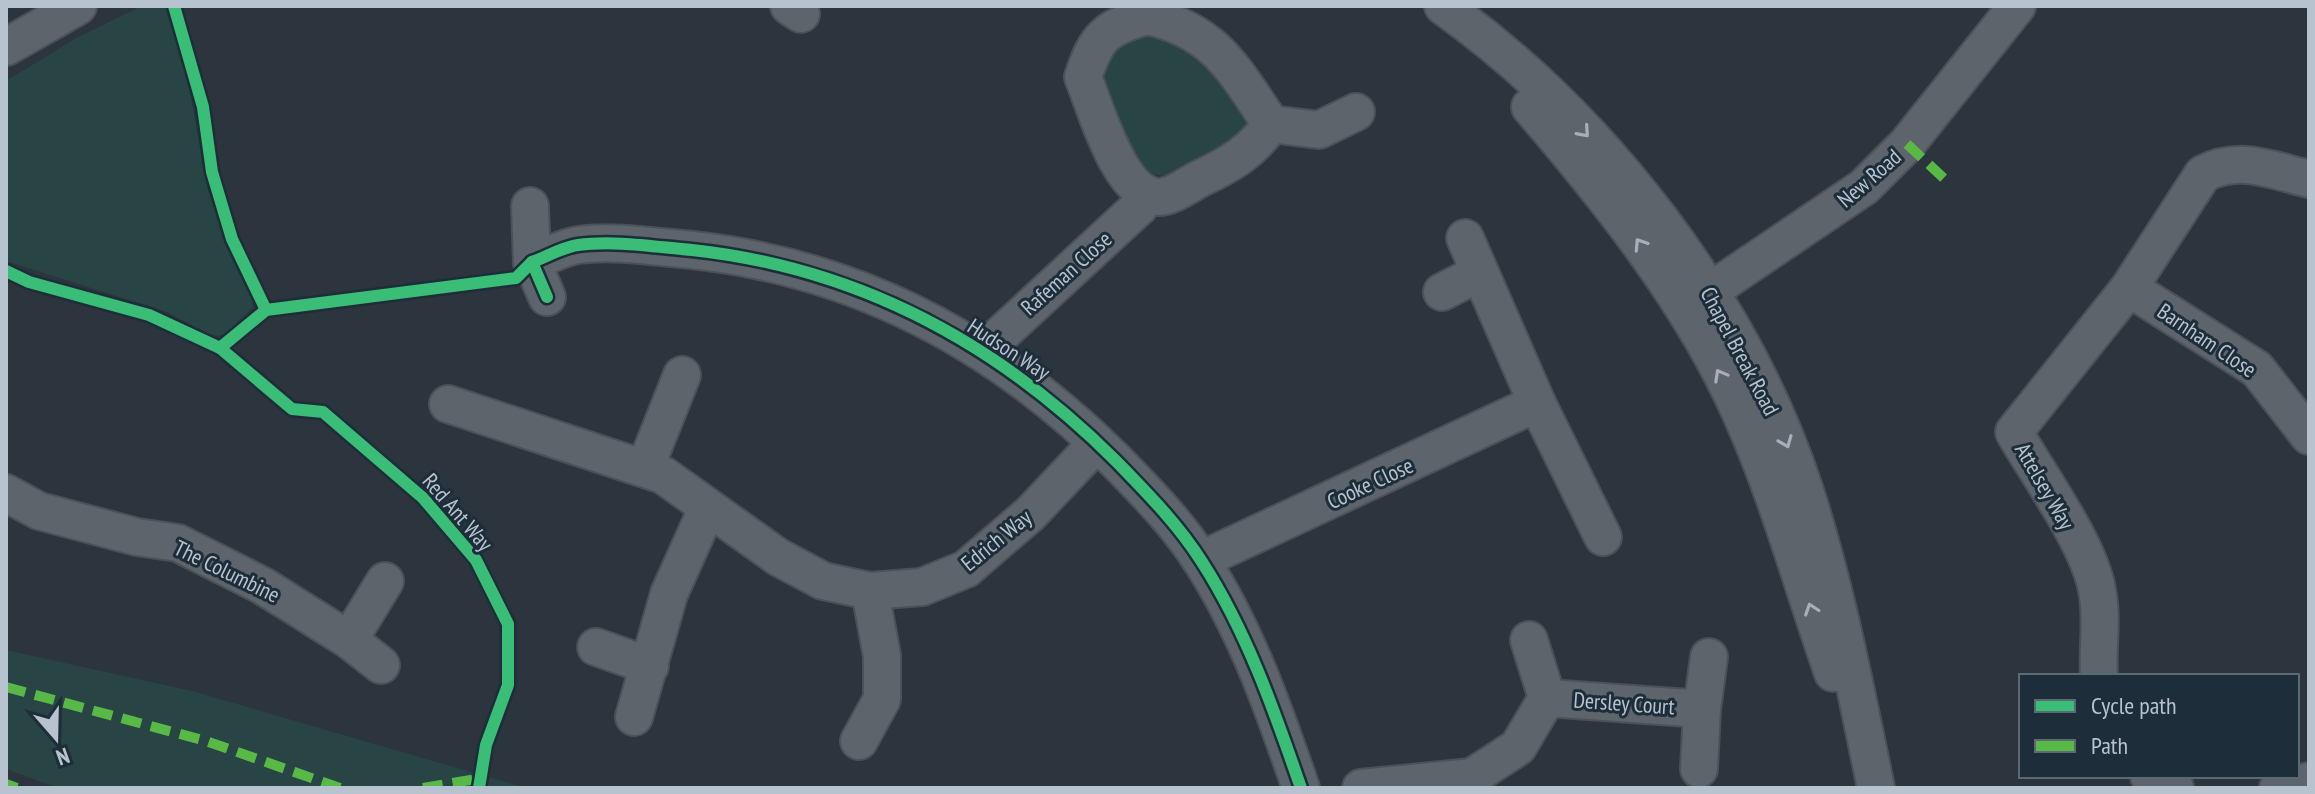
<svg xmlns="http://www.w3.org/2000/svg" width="2315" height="794" font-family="'PT Sans Narrow',sans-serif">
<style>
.green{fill:#284445}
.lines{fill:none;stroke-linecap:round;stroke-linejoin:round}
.street-casing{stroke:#4b5158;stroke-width:40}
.street{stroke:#5d646b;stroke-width:36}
.quiet{stroke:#58b947;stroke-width:10;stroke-dasharray:20 10;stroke-linecap:butt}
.cycleway-casing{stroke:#1e2d3a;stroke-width:17}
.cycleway{stroke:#3abd76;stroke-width:12}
.oneway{stroke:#a5b0ba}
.labels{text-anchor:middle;stroke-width:6;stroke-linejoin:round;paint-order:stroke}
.street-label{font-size:22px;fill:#b7c3ce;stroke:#1e2d3a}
</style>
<rect width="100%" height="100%" fill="#2c353e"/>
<g class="green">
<polygon points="142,6 165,6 187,76 208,190 254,299 252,308 224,335 212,336 167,312 6,261 6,81 78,37"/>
<polygon points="1148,32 1196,47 1249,121 1244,140 1172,177 1151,174 1136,163 1102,76 1107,55 1124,39"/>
<polygon points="6,650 192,691 526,788 58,788 6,769"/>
</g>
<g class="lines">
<defs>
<g id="street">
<polyline points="789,6 801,14"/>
<path d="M1443 6C1603 120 1742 301 1804 488 1836 586 1855 687 1876 788"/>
<path d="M1147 16C1216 31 1234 70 1271 124 1252 152 1229 165 1199 179 1188 185 1171 197 1159 197 1119 196 1096 108 1083 77 1097 36 1105 28 1147 16Z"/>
<polyline points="6,47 78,6"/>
<path d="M1530 107C1609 199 1693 304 1742 416 1779 499 1803 588 1833 673"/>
<polyline points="1271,124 1319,130 1356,112"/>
<polyline points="530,206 532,262"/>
<polyline points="2129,288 2257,369 2309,436"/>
<polyline points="1442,292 1479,273"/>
<path d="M547 297 532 262C546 257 563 247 578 245 614 240 656 247 692 250 859 268 998 343 1116 461 1147 493 1178 524 1202 562 1247 632 1274 710 1301 788"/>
<polyline points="1691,304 1864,187 1907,144 2017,6"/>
<polyline points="983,351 1140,206 1145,193"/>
<polyline points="1537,403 1603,537"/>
<polyline points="448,404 663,475 778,557 823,581 870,591 922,587 966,569 1031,513 1097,443"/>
<polyline points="645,468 682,375"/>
<polyline points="6,493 39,511 137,537 178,543 263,586 349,640 381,665"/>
<polyline points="1201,560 1537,403 1465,238"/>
<polyline points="349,640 385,581"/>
<polyline points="1529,640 1547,698"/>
<polyline points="596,647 650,666"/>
<path d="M2099 676C2097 647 2103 619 2097 590 2089 544 2038 474 2014 432L2129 288 2203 174C2240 155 2271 170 2309 179"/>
<polyline points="1702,709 1709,657"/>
<polyline points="634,717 669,594 707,509"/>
<polyline points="859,741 882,699 882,656 870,591"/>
<polyline points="2149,776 2175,788"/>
<polyline points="1361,788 1472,777 1518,747 1547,698 1702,709 1699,769"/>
<polyline points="2278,788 2309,781"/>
</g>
</defs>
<use href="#street" class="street-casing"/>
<use href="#street" class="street"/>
<g class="quiet">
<polyline points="1907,144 1950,184"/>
<polyline points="6,687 206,741 340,788"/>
<polyline points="6,784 17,788"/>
<polyline points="423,788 482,778"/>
</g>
<defs>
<g id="cycleway">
<polyline points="174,6 203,107 212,172 232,239 266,310"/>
<polyline points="6,271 29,282 149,315 220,348 292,409 323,412 423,498 476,560 508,624 508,685 486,745 479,788"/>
<path d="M547 297 532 262C546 257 563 247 578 245 614 240 656 247 692 250 859 268 998 343 1116 461 1147 493 1178 524 1202 562 1247 632 1274 710 1301 788"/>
<polyline points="220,348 266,310 516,278 532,262"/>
</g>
</defs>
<use href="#cycleway" class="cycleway-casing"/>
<use href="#cycleway" class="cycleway"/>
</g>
<defs><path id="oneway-chevron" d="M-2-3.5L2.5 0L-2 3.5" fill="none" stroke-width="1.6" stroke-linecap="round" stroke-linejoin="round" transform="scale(2)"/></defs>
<g class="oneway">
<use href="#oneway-chevron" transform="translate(1584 132) rotate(49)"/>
<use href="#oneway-chevron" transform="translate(1640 244) rotate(-123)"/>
<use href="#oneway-chevron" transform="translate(1720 375) rotate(-119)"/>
<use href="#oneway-chevron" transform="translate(1786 442) rotate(68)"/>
<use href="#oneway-chevron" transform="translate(1811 609) rotate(-109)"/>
</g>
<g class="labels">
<g class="street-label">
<text transform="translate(1869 178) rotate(-41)" y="8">New Road</text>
<text transform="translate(1066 273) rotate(-42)" y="8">Rafeman Close</text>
<text transform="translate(2207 340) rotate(34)" y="8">Barnham Close</text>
<text transform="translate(1009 349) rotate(33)" y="8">Hudson Way</text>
<text transform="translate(1740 351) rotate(62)" y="8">Chapel Break Road</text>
<text transform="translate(1370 483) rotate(-25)" y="8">Cooke Close</text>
<text transform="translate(2045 486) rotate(60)" y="8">Attelsey Way</text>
<text transform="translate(458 512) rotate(49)" y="8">Red Ant Way</text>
<text transform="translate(996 540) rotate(-39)" y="8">Edrich Way</text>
<text transform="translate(227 571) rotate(26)" y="8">The Columbine</text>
<text transform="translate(1624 703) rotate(4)" y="8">Dersley Court</text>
</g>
</g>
<rect width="2315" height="794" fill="none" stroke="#b7c3ce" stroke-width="16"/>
<rect x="2019" y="674" width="280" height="104" fill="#1e2d3a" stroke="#5b6975" stroke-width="2"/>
<rect x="2035" y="700" width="40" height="12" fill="#3abd76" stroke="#5b6975" stroke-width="2"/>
<text x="2091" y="714" font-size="24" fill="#b7c3ce">Cycle path</text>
<rect x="2035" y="740" width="40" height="12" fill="#58b947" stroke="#5b6975" stroke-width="2"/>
<text x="2091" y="754" font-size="24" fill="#b7c3ce">Path</text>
<g transform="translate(56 738) rotate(160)" stroke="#1e2d3a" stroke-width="6" paint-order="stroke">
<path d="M0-6L14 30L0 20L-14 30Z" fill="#b7c3ce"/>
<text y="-12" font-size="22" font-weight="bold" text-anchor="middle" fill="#b7c3ce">N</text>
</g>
</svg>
